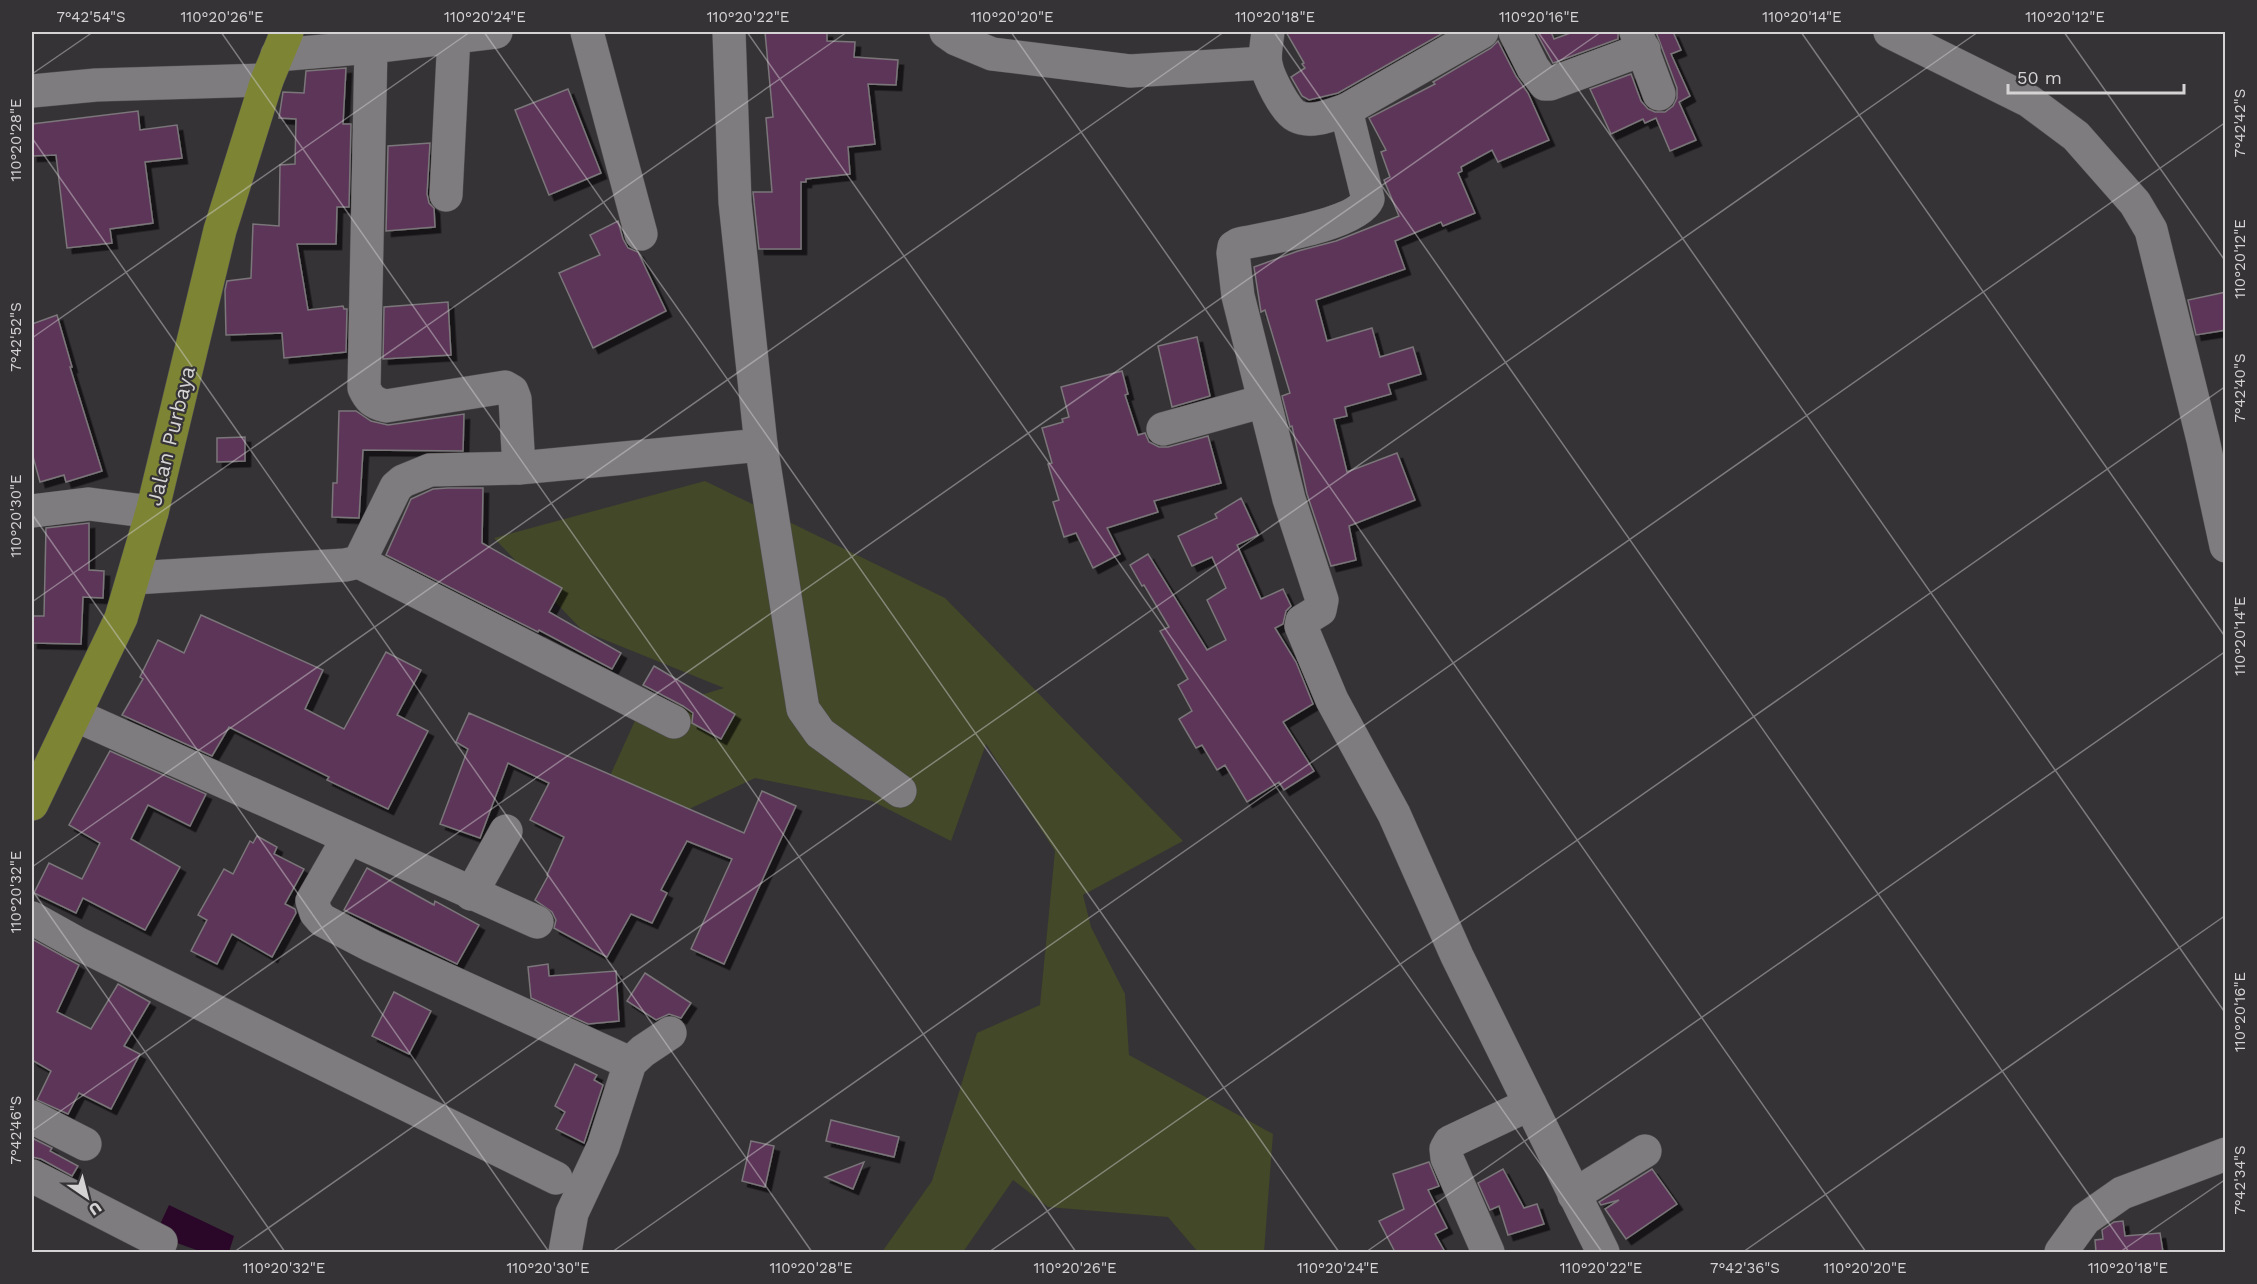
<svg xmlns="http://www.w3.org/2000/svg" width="2257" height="1284" font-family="'Work Sans',sans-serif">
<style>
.green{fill:#424828}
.water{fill:#2a0728}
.building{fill:#5d3659;stroke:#7a7679;stroke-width:1.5;filter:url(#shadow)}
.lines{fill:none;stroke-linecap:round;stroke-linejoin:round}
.minor-casing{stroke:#514f50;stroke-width:34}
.major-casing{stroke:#514f50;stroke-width:34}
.minor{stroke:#7f7c7f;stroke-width:33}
.major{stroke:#7d8535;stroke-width:33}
.ticks{fill:none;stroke:#d5d3d4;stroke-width:1.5;stroke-opacity:0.45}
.labels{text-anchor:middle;stroke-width:4.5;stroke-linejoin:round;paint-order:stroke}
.street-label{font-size:21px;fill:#d5d3d4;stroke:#363336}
.neatline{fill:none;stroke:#d5d3d4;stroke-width:2}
.ticks-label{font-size:15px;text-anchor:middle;fill:#d5d3d4}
</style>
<defs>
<filter id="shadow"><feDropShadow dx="5.5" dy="5.5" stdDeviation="0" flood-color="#0009"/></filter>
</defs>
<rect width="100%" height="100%" fill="#363336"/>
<polygon class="green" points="705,481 945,598 1183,841 1083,895 1091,927 1125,994 1129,1055 1273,1134 1264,1252 1198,1252 1168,1217 1048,1207 1013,1180 963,1252 882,1252 932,1181 977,1033 1040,1005 1055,851 986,744 951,841 872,801 755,778 687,810 604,789 638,714 724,688 583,631 494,538"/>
<polygon class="water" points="169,1205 234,1236 229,1252 202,1252 155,1235"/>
<g class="building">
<polygon points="765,32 827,32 827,41 855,42 854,57 898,60 896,85 868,84 875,144 848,147 850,174 806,179 806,182 801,182 801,249 759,249 753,192 772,192 766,118 773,117"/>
<polygon points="1286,32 1445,32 1338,93 1309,100 1302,96 1291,77 1305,68 1302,64 1304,63"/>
<polygon points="1536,32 1551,32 1554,39 1573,32 1618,32 1618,39 1553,63"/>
<polygon points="1656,32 1673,32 1681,50 1671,54 1690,96 1679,102 1696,140 1670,151 1656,118 1645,123 1643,119 1611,134 1590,89 1631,74 1641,101 1648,109 1655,112 1665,112 1673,106 1677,98 1677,88"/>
<polygon points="1498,41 1516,76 1528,93 1549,140 1498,162 1492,150 1461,167 1462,171 1458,173 1475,213 1443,226 1441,222 1395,241 1405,269 1316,300 1327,341 1372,328 1380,357 1413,347 1421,374 1388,384 1391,394 1345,407 1347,416 1334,419 1347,472 1397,453 1415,500 1349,526 1356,560 1331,566 1307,494 1292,426 1290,427 1282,396 1290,393 1265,310 1261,312 1254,267 1298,251 1336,241 1399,216 1384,180 1390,177 1381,152 1386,150 1369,118 1435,84 1433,82 1491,48"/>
<polygon points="346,68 343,124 351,124 349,207 337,207 336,244 297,244 308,310 343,306 344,309 347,309 346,352 284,358 282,333 226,335 225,290 227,281 251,278 253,224 279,226 280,165 295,164 296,119 279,118 283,92 304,93 306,71"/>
<polygon points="568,89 601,173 549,195 515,110"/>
<polygon points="138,111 140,130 177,125 182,158 145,162 153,223 110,229 112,243 67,248 56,155 32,156 32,124"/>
<polygon points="430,143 427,194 429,203 434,208 435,227 386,231 388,146"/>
<polygon points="618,221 623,239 628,248 638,252 666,311 593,348 559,273 600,255 590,235"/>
<polygon points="2226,292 2226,330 2196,335 2188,300"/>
<polygon points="448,302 451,355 383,359 384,307"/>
<polygon points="57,315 72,367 70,367 102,471 66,482 64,475 40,482 32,453 32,324"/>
<polygon points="1197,337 1210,396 1172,407 1158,346"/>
<polygon points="1122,371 1128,394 1125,395 1138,435 1145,433 1149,442 1159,447 1168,447 1208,436 1221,483 1154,501 1158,512 1107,528 1120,554 1093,568 1076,533 1064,537 1053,502 1059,500 1048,464 1052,463 1042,428 1063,422 1062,419 1069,417 1061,387"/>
<polygon points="339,411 356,411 371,421 388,425 464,414 463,451 363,450 359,518 332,517 333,483 337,483"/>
<polygon points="245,437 245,461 217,462 217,438"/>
<polygon points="448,488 483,488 482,543 562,588 549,612 621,653 612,669 539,630 538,632 386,555 411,499 433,489"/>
<polygon points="1241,498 1258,535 1237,545 1261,599 1283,589 1291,606 1286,611 1283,624 1275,628 1296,662 1313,704 1283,722 1314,771 1284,790 1279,782 1247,802 1225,765 1217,770 1202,745 1196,748 1179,719 1192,711 1178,685 1188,679 1160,631 1169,627 1144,585 1142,586 1130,565 1148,554 1207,650 1226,640 1207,600 1226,588 1212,557 1192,566 1178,536 1217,518 1215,514"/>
<polygon points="89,523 89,570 104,571 103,598 83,597 81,644 32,643 32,616 44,616 46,528"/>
<polygon points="201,615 323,670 305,709 344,729 386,652 421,670 397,715 428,731 388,809 327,780 329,777 229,727 212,756 122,715 143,679 140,677 158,640 184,653"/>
<polygon points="654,666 735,714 721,739 692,723 693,713 683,706 643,685"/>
<polygon points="469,713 744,833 762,791 796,806 724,964 691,949 732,859 687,841 661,890 667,893 652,923 631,914 607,957 554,928 556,920 552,912 535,900 548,876 547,875 564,837 530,820 549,783 508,763 480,838 440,824 468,749 456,742"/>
<polygon points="110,751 206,794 190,826 148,805 131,839 180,867 145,930 83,898 76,913 34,893 49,863 82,879 100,843 69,825"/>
<polygon points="257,836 277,847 274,854 304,869 285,904 295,909 296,913 272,957 232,934 217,964 191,951 207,920 198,915 224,869 233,874 250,841 253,843"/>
<polygon points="367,868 434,905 435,901 479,925 457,964 344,910"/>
<polygon points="32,939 79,965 57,1012 91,1029 118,984 150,1002 124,1046 140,1054 111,1109 79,1093 68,1114 37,1100 51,1071 32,1060"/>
<polygon points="548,964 549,976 616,971 619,1021 588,1024 531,998 528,967"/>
<polygon points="645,973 691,1003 681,1018 669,1014 656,1020 627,1001"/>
<polygon points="394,992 431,1011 409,1054 372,1036"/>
<polygon points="575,1064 597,1075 594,1080 603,1085 584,1143 556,1129 565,1112 555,1106"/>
<polygon points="831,1120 899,1137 894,1157 826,1141"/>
<polygon points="32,1138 52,1148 50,1151 78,1166 72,1176 41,1159 32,1157"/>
<polygon points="751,1141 774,1146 765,1187 742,1181"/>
<polygon points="864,1162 853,1189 825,1177"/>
<polygon points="1429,1162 1439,1186 1428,1190 1447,1228 1435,1234 1445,1252 1395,1252 1379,1221 1404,1209 1393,1174"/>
<polygon points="1503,1169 1524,1208 1537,1204 1544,1224 1508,1235 1499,1206 1490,1210 1478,1183"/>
<polygon points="1652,1169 1677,1204 1626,1239 1605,1209 1619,1200 1601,1205 1599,1202"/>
<polygon points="2123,1221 2125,1236 2160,1233 2163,1252 2096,1252 2095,1240 2103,1239 2102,1230 2114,1222"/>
</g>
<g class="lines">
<defs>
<g id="minor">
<polyline points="587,32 641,234"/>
<polyline points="946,32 956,39 992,54 1130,71 1265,63"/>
<path d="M1268 32C1267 41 1264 55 1266 64 1268 76 1285 111 1296 116 1311 124 1331 115 1346 110L1482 32"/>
<polyline points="1515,32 1533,68 1545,84 1550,84 1644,49"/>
<polyline points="1636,32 1659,94"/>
<polyline points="1890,32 2029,101 2076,136 2135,203 2151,230 2203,440 2226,546"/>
<path d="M371 47 364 388C369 399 373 403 386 406L505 387 512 391 515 399 519 468"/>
<polyline points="277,55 371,47 496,32"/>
<polyline points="32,91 96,85 267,80"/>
<path d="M1346 110 1368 199C1357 225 1266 238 1239 244L1234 247 1233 253 1238 296 1289 499 1322 600 1320 610 1302 621 1301 626 1332 700 1394 814 1457 956 1603 1252"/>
<polyline points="446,195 454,35"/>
<polyline points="1163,429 1264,401"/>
<polyline points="761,445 803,709 820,733 900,791"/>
<polyline points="32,511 89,504 152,512"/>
<polyline points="359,562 674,722"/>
<polyline points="134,578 345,565 359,562 396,487 403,481 430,470 519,468 761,445 735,202 729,32"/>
<polyline points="75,715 537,922"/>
<polyline points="348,838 312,901 316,913 322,920 372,946 630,1063"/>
<polyline points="471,894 506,831"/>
<polyline points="32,918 75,942 556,1178"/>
<polyline points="32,1117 85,1144"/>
<polyline points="32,1176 161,1242"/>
<polyline points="1574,1195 1645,1151"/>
<polyline points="565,1252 572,1213 603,1147 630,1063 643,1051 670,1033"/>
<polyline points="1488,1252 1447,1158 1446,1149 1450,1142 1530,1104"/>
<polyline points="2061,1252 2085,1219 2122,1193 2226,1154"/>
</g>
<polyline id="major" points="32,804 121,618 152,512 220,230 267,80 287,32"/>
</defs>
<use href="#minor" class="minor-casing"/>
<use href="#major" class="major-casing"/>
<use href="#minor" class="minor"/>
<use href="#major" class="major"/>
</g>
<path class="ticks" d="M221 32 1076 1252M484 32 1339 1252M747 32 1602 1252M1011 32 1866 1252M1274 32 2129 1252M1538 32 2226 1014M1801 32 2226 638M2064 32 2226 262M32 74 93 32M32 138 812 1252M32 338 470 32M32 514 549 1252M32 602 847 32M32 867 1224 32M32 890 285 1252M32 1131 1601 32M234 1252 1978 32M612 1252 2226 122M989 1252 2226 386M1366 1252 2226 651M1743 1252 2226 915M2120 1252 2226 1179"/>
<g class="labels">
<g class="street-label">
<text transform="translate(171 436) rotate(-76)" y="7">Jalan Purbaya</text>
</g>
</g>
<rect width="2257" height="1284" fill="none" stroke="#363336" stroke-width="66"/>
<g transform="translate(87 1197) rotate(145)" stroke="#363336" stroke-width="4.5" paint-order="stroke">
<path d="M0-4.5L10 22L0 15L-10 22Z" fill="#d5d3d4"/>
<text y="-9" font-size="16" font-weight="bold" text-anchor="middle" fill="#d5d3d4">U</text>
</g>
<path d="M2008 84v9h176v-9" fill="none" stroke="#d5d3d4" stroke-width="3"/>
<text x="2017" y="84" font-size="18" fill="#d5d3d4" stroke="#363336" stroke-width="4.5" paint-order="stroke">50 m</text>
<rect x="33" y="33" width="2191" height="1218" class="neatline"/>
<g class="ticks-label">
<text x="91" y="22">7°42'54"S</text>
<text x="222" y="22">110°20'26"E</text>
<text x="485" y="22">110°20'24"E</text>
<text x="748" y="22">110°20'22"E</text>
<text x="1012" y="22">110°20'20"E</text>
<text x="1275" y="22">110°20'18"E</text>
<text x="1539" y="22">110°20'16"E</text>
<text x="1802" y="22">110°20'14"E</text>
<text x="2065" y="22">110°20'12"E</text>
<text transform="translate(2240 123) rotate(-90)" y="5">7°42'42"S</text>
<text transform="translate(16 140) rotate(-90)" y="5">110°20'28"E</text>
<text transform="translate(2240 259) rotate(-90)" y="5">110°20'12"E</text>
<text transform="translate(16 337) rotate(-90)" y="5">7°42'52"S</text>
<text transform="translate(2240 388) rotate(-90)" y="5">7°42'40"S</text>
<text transform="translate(16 516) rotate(-90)" y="5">110°20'30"E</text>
<text transform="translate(2240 636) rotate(-90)" y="5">110°20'14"E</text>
<text transform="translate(16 892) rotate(-90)" y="5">110°20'32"E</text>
<text transform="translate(2240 1012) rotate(-90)" y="5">110°20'16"E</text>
<text transform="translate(16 1130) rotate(-90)" y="5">7°42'46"S</text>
<text transform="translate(2240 1180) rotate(-90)" y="5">7°42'34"S</text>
<text x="284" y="1273">110°20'32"E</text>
<text x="548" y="1273">110°20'30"E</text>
<text x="811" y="1273">110°20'28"E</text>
<text x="1075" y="1273">110°20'26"E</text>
<text x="1338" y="1273">110°20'24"E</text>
<text x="1601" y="1273">110°20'22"E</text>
<text x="1745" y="1273">7°42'36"S</text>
<text x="1865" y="1273">110°20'20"E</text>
<text x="2128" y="1273">110°20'18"E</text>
</g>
</svg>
